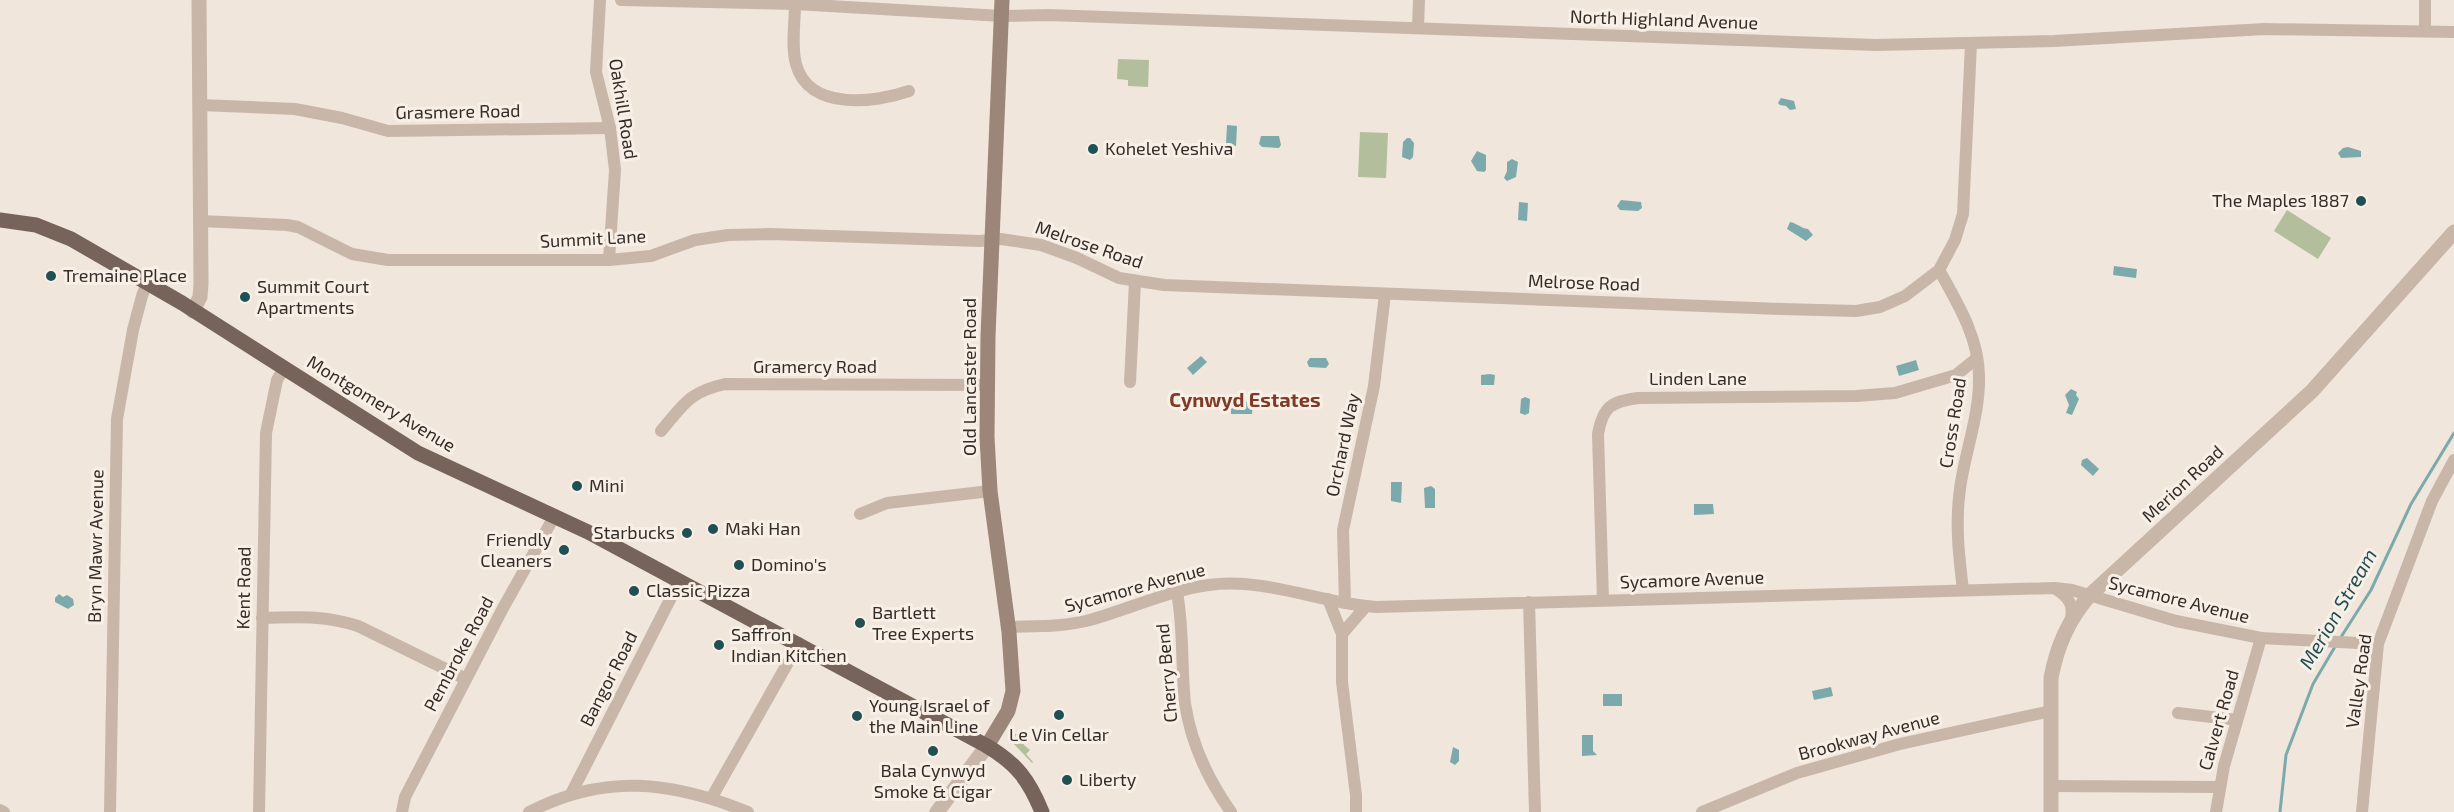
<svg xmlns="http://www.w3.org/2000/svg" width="2454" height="812" font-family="'Exo 2',sans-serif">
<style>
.green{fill:#b3be9c}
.water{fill:#7caaac}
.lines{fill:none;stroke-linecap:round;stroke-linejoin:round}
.stream{stroke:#7caaac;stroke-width:3}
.minor{stroke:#c8b6a8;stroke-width:12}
.tertiary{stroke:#c8b6a8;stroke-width:15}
.secondary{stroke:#9b8679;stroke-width:15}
.primary{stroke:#76635a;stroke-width:15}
.poi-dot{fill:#205054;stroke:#f8f0e7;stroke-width:2}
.labels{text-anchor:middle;stroke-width:6;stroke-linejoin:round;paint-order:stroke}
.street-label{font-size:18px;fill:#352c28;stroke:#f8f0e7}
.poi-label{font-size:18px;fill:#352c28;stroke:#f8f0e7;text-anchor:start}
.neighbourhood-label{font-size:20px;font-weight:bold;fill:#7f3b25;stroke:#f8f0e7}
.water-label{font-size:20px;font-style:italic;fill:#205054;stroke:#f8f0e7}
</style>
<rect width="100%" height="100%" fill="#f0e6db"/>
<g class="green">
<polygon points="1118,59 1149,60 1148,87 1128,86 1128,80 1117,79"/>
<polygon points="1360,132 1388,133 1386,178 1358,177"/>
<polygon points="2287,210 2331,238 2318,259 2274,231"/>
<polygon points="1013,733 1021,736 1024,745 1030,750 1026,754 1033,762 1032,763 1013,743 1018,742 1018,737 1011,737"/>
</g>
<g class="water">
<polygon points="1781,98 1794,101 1796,109 1790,110 1786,106 1780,105 1778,103"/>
<polygon points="1227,125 1237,126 1236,146 1226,145"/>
<polygon points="1261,136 1279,136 1281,145 1279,148 1262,147 1259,144"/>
<polygon points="1407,138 1410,138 1414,143 1413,157 1410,160 1402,157 1403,142"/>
<polygon points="2348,147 2361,151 2361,157 2341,158 2338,153 2343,148"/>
<polygon points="1477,151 1486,155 1486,170 1484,172 1477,171 1471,161"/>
<polygon points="1512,159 1518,162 1516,177 1507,181 1504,178 1507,171 1507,162"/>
<polygon points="1621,200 1641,202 1642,208 1638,211 1620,210 1617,206"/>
<polygon points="1519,202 1528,203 1527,221 1518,220"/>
<path d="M1790 222C1797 223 1800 228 1808 229L1813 235 1806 241 1787 229Z"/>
<polygon points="2114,266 2137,269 2136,278 2113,275"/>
<polygon points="1201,356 1207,362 1193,375 1187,368"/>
<polygon points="1310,358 1326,358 1329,364 1326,368 1309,367 1307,362"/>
<polygon points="1916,360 1919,370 1899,376 1896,366"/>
<polygon points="1490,374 1495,375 1494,385 1481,385 1481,375"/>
<polygon points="2071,389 2077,392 2076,395 2079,399 2072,415 2066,413 2069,405 2065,395"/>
<polygon points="1525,397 1530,399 1529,413 1525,415 1520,413 1521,399"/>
<polygon points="1231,402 1253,402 1252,414 1231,414"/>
<polygon points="2087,458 2099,469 2093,476 2081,465 2082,460"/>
<polygon points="1391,482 1402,482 1401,503 1391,501"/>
<polygon points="1431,486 1435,489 1435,508 1425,508 1424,488"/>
<polygon points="1694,504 1713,504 1714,514 1694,515"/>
<polygon points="59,594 63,597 67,595 73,599 74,605 68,609 55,602 55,598"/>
<polygon points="1831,687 1833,696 1814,700 1812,691"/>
<rect x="1603" y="694" width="19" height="12"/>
<polygon points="1582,735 1593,735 1593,751 1597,755 1582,756"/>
<polygon points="1453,747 1459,750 1459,761 1455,765 1450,762"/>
</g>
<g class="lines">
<g class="stream">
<polyline points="2341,637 2371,590 2411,504 2454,433"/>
<polyline points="2280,812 2286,755 2313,684 2336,645"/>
</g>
<g class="minor">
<polyline points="600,0 596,72 610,128 615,170 609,260"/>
<polyline points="621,0 795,4 1002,16 1049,15 1876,45 2054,41 2264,29 2454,32"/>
<polyline points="2425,0 2425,31"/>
<path d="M795 4C795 23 791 46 796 64 808 111 875 103 909 91"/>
<polyline points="1418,28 1419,0"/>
<polyline points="200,105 295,109 342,118 388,131 610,128"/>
<polyline points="200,221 287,225 298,227 352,254 388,260 609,260 651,256 695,240 728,235 770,234 980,241 1001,239 1041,245 1077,258 1119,278 1164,285 1782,309 1856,311 1880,307 1905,296 1939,270 1955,240 1963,214 1971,44"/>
<path d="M1939 270C1957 302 1979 338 1979 376 1980 415 1965 451 1960 489 1955 523 1959 557 1963 590"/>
<polyline points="1130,382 1135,282"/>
<path d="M661 431C684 404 689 392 725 384L987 385"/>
<polyline points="860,514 887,503 990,491"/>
<path d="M2056 589C2068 597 2074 604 2071 619"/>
<path d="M1177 593C1184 629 1181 667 1185 703 1191 744 1207 778 1231 812"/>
<polyline points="1328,599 1342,634 1342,682 1356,795 1356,812"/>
<path d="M1603 600 1598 434C1603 406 1611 402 1638 398L1856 396 1895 393 1956 375 1977 358"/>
<polyline points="1529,602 1535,812"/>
<polyline points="1345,603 1343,530 1374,386 1385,294"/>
<path d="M262 618C297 617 324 615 358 626L466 679"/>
<path d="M1008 627C1036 626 1063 627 1090 620 1129 609 1170 590 1209 585 1266 577 1321 604 1377 607L2055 588 2072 590 2176 621 2261 638 2378 644"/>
<polyline points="1342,634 1366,606"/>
<polyline points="2178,713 2237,720"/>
<polyline points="2051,786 2219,787"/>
<polyline points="571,794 680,580"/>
<polyline points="712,797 799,643"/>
<polyline points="0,810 4,812"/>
<polyline points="110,812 117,419 133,330 142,296 147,283"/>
<polyline points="259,812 266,433 277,380 284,368"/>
<polyline points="402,812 405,797 502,610 555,515"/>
<path d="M529 812C605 773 671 781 748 812"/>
<polyline points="1702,812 1797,773 1900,744 2051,711"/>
<polyline points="2216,812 2224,766 2261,638"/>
<polyline points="2362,812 2378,644 2432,501 2454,460"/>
</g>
<g class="tertiary">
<polyline points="193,311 200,297 201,284 199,0"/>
<polyline points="937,812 987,746"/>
<path d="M2051 812V678C2057 646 2068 621 2089 596L2312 391 2454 232"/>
</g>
<polyline class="secondary" points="987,746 1008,711 1013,691 1009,632 990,491 987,437 988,336 1002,0"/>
<path class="primary" d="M0 220 36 225 71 239 182 303 418 453 588 532 987 746C1017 764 1029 780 1042 812"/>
</g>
<g class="poi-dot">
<circle cx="1093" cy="149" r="6"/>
<circle cx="2361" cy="201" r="6"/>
<circle cx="51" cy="276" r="6"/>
<circle cx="245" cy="297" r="6"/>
<circle cx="577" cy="486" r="6"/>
<circle cx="713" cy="529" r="6"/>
<circle cx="687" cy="533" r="6"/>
<circle cx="564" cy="550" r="6"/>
<circle cx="739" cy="565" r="6"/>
<circle cx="634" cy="591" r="6"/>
<circle cx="860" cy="623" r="6"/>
<circle cx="719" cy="645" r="6"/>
<circle cx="1059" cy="715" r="6"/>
<circle cx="857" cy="716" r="6"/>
<circle cx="933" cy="751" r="6"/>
<circle cx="1067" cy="780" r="6"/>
</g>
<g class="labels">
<g class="street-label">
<text transform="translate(1664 20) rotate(2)" y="6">North Highland Avenue</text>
<text transform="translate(623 109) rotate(81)" y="6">Oakhill Road</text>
<text transform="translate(458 112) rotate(-1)" y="6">Grasmere Road</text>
<text transform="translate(593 239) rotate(-3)" y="6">Summit Lane</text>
<text transform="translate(1089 245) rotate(19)" y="6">Melrose Road</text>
<text transform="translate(1584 283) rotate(2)" y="6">Melrose Road</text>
<text x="815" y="373">Gramercy Road</text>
<text transform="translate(970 377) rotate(-90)" y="6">Old Lancaster Road</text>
<text x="1698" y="385">Linden Lane</text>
<text transform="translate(381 404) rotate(31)" y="6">Montgomery Avenue</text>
<text transform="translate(1953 423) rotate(-81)" y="6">Cross Road</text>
<text transform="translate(1343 445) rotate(-78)" y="6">Orchard Way</text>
<text transform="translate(2183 484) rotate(-43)" y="6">Merion Road</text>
<text transform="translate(96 546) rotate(-89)" y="6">Bryn Mawr Avenue</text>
<text transform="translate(1692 580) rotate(-2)" y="6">Sycamore Avenue</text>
<text transform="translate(244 588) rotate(-89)" y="6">Kent Road</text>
<text transform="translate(1135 588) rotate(-15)" y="6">Sycamore Avenue</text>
<text transform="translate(2179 600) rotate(14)" y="6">Sycamore Avenue</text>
<text transform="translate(459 654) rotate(-62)" y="6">Pembroke Road</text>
<text transform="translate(1167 673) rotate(-95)" y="6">Cherry Bend</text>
<text transform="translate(609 679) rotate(-63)" y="6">Bangor Road</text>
<text transform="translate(2359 681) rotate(-82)" y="6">Valley Road</text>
<text transform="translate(2219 720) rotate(-74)" y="6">Calvert Road</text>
<text transform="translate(1869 736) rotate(-15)" y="6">Brookway Avenue</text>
</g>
<g class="poi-label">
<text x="1105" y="155">Kohelet Yeshiva</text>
<text x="2349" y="207" text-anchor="end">The Maples 1887</text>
<text x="63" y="282">Tremaine Place</text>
<text x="257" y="293">Summit Court<tspan x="257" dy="21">Apartments</tspan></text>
<text x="589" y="492">Mini</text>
<text x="725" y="535">Maki Han</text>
<text x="675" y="539" text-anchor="end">Starbucks</text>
<text x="552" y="546" text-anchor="end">Friendly<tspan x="552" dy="21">Cleaners</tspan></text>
<text x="751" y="571">Domino's</text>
<text x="646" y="597">Classic Pizza</text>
<text x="872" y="619">Bartlett<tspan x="872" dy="21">Tree Experts</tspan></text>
<text x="731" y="641">Saffron<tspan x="731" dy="21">Indian Kitchen</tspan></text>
<text x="869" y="712">Young Israel of<tspan x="869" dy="21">the Main Line</tspan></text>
<text x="1059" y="741" text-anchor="middle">Le Vin Cellar</text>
<text x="933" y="777" text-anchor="middle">Bala Cynwyd<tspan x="933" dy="21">Smoke &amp; Cigar</tspan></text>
<text x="1079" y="786">Liberty</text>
</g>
<g class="neighbourhood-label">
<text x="1245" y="407">Cynwyd Estates</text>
</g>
<g class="water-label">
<text transform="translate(2338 609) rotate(-60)" y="7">Merion Stream</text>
</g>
</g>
</svg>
